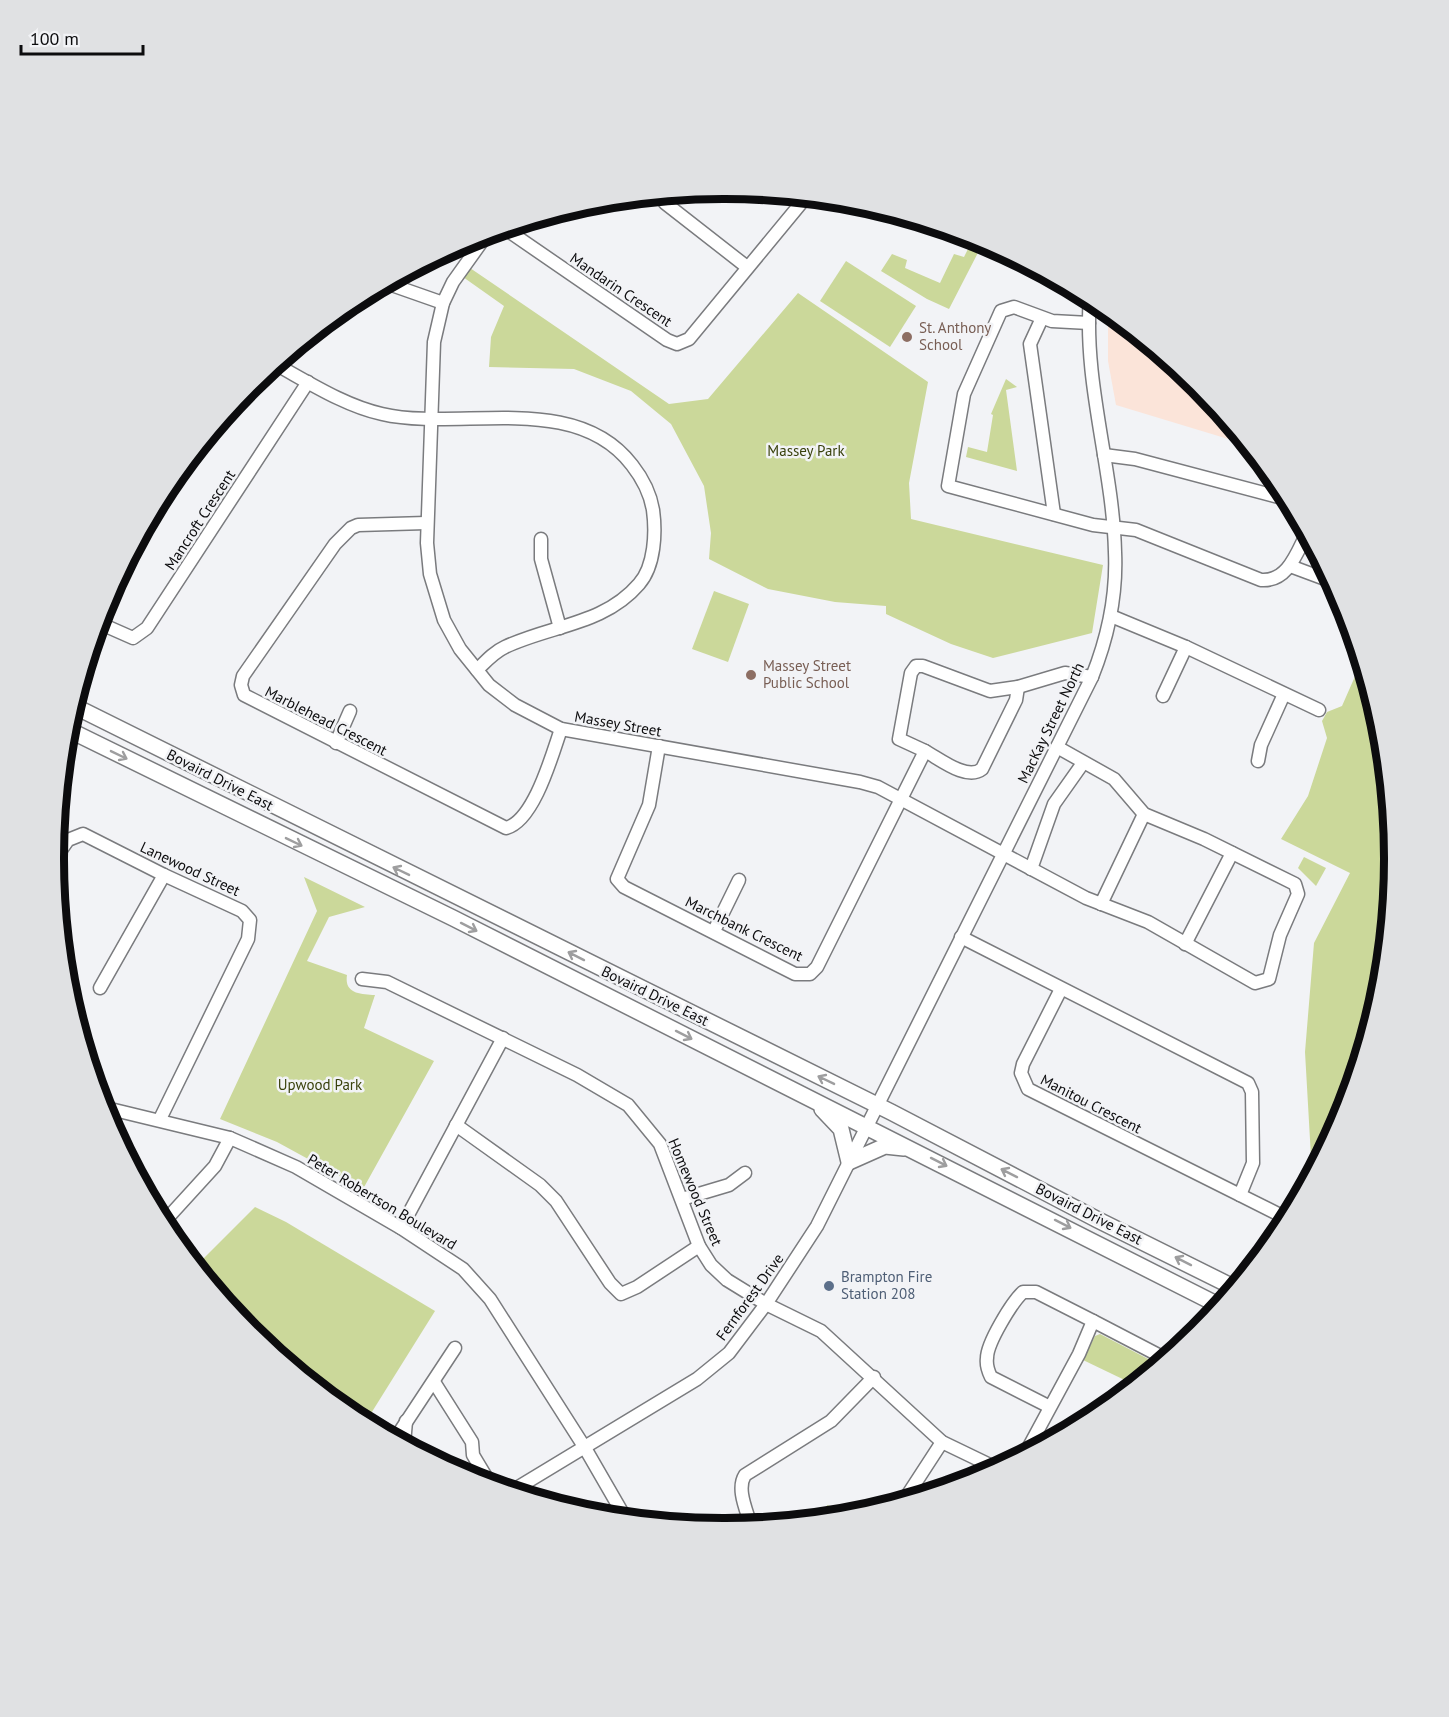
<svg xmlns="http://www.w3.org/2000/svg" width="1449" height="1717" font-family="'PT Sans',sans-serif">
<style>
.commercial{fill:#fbe4d9}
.green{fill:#cbd89a}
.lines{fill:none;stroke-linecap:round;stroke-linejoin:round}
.minor-casing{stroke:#7a7b7e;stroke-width:15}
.major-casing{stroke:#7a7b7e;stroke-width:18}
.minor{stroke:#fff;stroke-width:12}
.major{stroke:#fff;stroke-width:15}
.oneway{stroke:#9e9e9f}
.education-dot{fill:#8d6e63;stroke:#f2f3f6;stroke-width:2}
.service-dot{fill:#5c6f8a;stroke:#f2f3f6;stroke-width:2}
.labels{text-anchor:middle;stroke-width:5;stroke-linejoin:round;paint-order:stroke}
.street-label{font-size:15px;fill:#0c0c0e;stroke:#f2f3f6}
.education-label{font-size:15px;fill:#785e54;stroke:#f2f3f6;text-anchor:start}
.park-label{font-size:15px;fill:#39410c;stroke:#f2f3f6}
.service-label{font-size:15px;fill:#4e5e75;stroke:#f2f3f6;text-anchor:start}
.rim{fill:none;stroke:#0c0c0e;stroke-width:8}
</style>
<rect width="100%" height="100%" fill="#f2f3f6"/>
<polygon class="commercial" points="1108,310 1199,385 1248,445 1116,405 1108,361"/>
<g class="green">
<polygon points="974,237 984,241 949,309 927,299 881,271 892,254 907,260 905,268 940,283 954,254 964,257"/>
<polygon points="846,261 916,306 890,347 820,301"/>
<polygon points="470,268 669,404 708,399 798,293 928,382 909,483 911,519 1103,565 1092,633 993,658 951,644 886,614 886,606 835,602 768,589 709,559 711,533 704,486 671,424 631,391 574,369 489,367 491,337 504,306 463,277"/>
<polygon points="1006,379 1017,387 1006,390 1017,471 966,457 968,447 987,452 993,415 991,414"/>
<polygon points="714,591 749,604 728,662 692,649"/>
<polygon points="1360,665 1364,667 1382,728 1395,859 1382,990 1344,1115 1321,1159 1311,1157 1305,1052 1314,943 1350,873 1281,839 1308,796 1327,738 1322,721 1327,712 1342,706"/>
<polygon points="1304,857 1326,868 1316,886 1298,868"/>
<path d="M304 877 365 907 329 917 307 961 347 975C344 994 361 994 375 995L364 1028 434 1061 363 1189 277 1142 220 1119 317 911Z"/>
<polygon points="255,1207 286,1222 435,1311 365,1423 352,1416 250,1332 196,1266"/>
<polygon points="1100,1334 1154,1362 1152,1371 1135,1385 1083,1360 1095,1336"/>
<polygon points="827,1505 861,1515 824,1519"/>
</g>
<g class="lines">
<defs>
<g id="minor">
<polyline points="665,203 747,267"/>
<polyline points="504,228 667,340 677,344 689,339 807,196"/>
<polyline points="488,233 453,282 443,303 434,342 427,543 430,574 444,620 460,649 489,685 515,705 561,729 860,782 878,787 1086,898 1148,922 1255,983 1269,979 1280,935 1298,894 1295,884 1204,839 1144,814 1114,779 1057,747"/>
<polyline points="386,283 443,303"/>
<polyline points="1042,318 1030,344 1054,514"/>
<path d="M1089 323 1052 321 1014 307 1001 311 964 394 948 486 1093 525 1136 530 1261 580C1288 582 1297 552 1307 533"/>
<path d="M275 364C308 382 345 406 382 414 459 432 575 390 632 465 643 479 650 492 653 510 656 532 655 566 639 584 604 625 551 625 505 647 494 652 486 661 477 670"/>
<polyline points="1104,455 1135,459 1290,500"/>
<path d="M426 523 358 525 351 528 335 544 243 676 241 685 244 695 506 828C534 821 552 755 561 729"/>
<polyline points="541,539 541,559 560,628"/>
<polyline points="1290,566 1333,582"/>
<path d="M1343 599C1340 610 1342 620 1351 626"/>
<polyline points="1111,616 1186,647 1319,710"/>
<polyline points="99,623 133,638 147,628 308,382"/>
<polyline points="1163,696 1186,647"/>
<polyline points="336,743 350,711"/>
<polyline points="659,746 649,805 617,879 624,887 795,974 810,974 817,967 925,751 899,739 911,673 916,666 923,666 990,691 1018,687 1065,673 1092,677"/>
<path d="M925 751C940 759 967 781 982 769L1016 700 1018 687"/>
<polyline points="1258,761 1261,745 1284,694"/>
<polyline points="54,860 68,840 83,834 164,875 242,911 250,920 248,939 160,1119"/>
<polyline points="1031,869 1054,804 1083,763"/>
<polyline points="1101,904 1144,814"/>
<polyline points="714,931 739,880"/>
<polyline points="961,937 1248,1083 1252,1092 1253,1163 1240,1195 1288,1219"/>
<polyline points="1185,944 1232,853"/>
<polyline points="362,979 387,982 577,1075 628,1105 660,1144 699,1246 711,1265 727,1280 766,1304 821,1331 942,1442 998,1469"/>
<polyline points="100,988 164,875"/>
<polyline points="1061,989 1023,1064 1021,1073 1028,1089 1240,1195"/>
<polyline points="102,1107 230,1138 296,1167 401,1228 463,1269 490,1299 585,1448 626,1519"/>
<polyline points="456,1125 540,1185 556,1201 610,1283 621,1294 637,1287 699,1246"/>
<polyline points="682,1199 729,1185 745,1173"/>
<polyline points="163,1223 215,1166 230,1138"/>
<polyline points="401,1228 503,1038"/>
<polyline points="1093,1321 1166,1359"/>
<polyline points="434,1382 472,1442 473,1455 491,1485"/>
<polyline points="395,1439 455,1348"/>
<polyline points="404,1444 406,1421"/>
<path d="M1025 1454 1079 1354 1093 1321 1036 1292H1023C1012 1302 987 1343 987 1358 986 1365 988 1371 991 1377L1050 1407"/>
<path d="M512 1491 697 1379 729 1353 766 1304 817 1226 1092 677C1108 637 1117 596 1115 552 1113 467 1083 383 1090 297"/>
<polyline points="903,1502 942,1442"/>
<path d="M751 1526C747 1511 736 1489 745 1475L831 1421 874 1377"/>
</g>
<g id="major">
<polyline points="74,706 891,1112 1098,1220 1235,1288"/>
<polyline points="67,729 453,918 1220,1306"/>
<polyline points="822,1109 841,1129 849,1162 885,1146 904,1148"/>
</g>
</defs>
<use href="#minor" class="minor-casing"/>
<use href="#major" class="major-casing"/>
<use href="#minor" class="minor"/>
<use href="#major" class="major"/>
</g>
<defs><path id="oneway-shaft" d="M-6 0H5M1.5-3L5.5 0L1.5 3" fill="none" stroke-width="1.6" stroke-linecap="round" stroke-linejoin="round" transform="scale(1.5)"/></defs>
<g class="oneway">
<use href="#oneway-shaft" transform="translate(119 755) rotate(26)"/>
<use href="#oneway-shaft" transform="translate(294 842) rotate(26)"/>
<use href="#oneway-shaft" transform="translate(401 871) rotate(-154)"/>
<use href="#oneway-shaft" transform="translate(469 927) rotate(27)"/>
<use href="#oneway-shaft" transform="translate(576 956) rotate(-153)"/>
<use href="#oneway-shaft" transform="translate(684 1035) rotate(27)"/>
<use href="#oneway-shaft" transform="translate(826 1080) rotate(-154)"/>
<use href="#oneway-shaft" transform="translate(939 1162) rotate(27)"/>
<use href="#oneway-shaft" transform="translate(1009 1173) rotate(-153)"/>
<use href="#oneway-shaft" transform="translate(1063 1224) rotate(27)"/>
<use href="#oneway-shaft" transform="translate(1183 1261) rotate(-153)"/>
</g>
<g class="education-dot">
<circle cx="907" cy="337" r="6"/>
<circle cx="751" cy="675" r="6"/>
</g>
<circle class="service-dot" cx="829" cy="1286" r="6"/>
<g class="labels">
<g class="street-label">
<text transform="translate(621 290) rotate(34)" y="5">Mandarin Crescent</text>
<text transform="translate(200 520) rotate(-57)" y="5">Mancroft Crescent</text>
<text transform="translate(326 721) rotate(27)" y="5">Marblehead Crescent</text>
<text transform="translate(1051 723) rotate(-64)" y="5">MacKay Street North</text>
<text transform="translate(618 724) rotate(10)" y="5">Massey Street</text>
<text transform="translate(220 780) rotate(27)" y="5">Bovaird Drive East</text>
<text transform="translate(190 869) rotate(25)" y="5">Lanewood Street</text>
<text transform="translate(744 929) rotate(26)" y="5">Marchbank Crescent</text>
<text transform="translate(655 996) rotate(26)" y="5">Bovaird Drive East</text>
<text transform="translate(1091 1104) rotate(27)" y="5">Manitou Crescent</text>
<text transform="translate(695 1192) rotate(67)" y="5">Homewood Street</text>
<text transform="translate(382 1202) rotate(31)" y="5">Peter Robertson Boulevard</text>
<text transform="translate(1089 1214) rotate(27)" y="5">Bovaird Drive East</text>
<text transform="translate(750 1297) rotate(-54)" y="5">Fernforest Drive</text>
</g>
<g class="education-label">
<text x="919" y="333">St. Anthony<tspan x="919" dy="17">School</tspan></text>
<text x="763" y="671">Massey Street<tspan x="763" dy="17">Public School</tspan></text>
</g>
<g class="park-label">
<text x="806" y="456">Massey Park</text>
<text x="320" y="1090">Upwood Park</text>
</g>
<g class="service-label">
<text x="841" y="1282">Brampton Fire<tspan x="841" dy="17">Station 208</tspan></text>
</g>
</g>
<path d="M0 0H1449V1717H0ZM723 199H725A659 659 0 0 1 1384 858V859A659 659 0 0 1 725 1518H723A659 659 0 0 1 64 859V858A659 659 0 0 1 723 199Z" fill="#e0e1e3" fill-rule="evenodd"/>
<path class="rim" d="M723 199H725A659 659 0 0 1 1384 858V859A659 659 0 0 1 725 1518H723A659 659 0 0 1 64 859V858A659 659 0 0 1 723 199Z"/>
<path d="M21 45v9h122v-9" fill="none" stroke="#0c0c0e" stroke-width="3"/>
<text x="30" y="45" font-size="18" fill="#0c0c0e" stroke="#f2f3f6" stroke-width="4.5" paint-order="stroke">100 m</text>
</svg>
